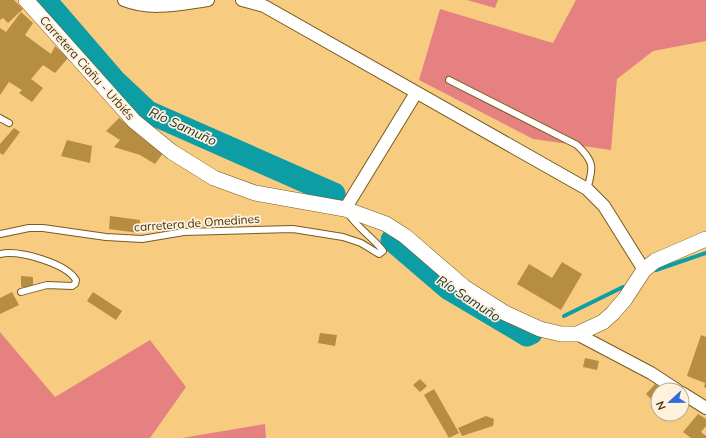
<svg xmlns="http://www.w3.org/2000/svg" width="706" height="438" font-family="Mulish,sans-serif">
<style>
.green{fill:#e58181}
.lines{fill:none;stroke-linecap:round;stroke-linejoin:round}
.stream{stroke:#0d9da4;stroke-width:4}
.river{stroke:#0d9da4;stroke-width:23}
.building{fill:#b68d41}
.service-casing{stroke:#795b20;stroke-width:8}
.minor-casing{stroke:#795b20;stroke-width:14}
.tertiary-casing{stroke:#795b20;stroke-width:16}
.service{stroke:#fff;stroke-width:6}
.minor{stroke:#fff;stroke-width:12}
.tertiary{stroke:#fff;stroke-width:15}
.labels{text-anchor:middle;stroke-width:3.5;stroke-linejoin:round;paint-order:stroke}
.street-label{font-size:12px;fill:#443313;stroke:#fff2dc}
.water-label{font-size:13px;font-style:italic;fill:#152f31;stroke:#fff2dc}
</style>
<rect width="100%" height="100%" fill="#f7cc80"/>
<g class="green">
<polygon points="467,0 498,0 495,8"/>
<polygon points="576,0 706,0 706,41 653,51 617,79 611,150 533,139 419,80 440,9 553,43"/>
<polygon points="0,332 55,397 150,340 186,387 150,438 0,438"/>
<polygon points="265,424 266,438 182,438"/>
</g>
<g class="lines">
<g class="stream">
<polyline points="656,270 706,253"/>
<polyline points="564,316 623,287"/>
</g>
<g class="river">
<polyline points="45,0 114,80 148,112 334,194"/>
<polyline points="392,240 448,288 527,335 531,333"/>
</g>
</g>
<g class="building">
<polygon points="0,0 14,0 23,9 8,23 3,18 0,20"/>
<polygon points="21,12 33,23 25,35 51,54 55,46 68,58 55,73 43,65 31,79 43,88 32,102 19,93 22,90 9,82 0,95 0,28 6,32"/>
<polygon points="119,118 164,152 155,164 140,155 114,147 120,140 106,131"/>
<polygon points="14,128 20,132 3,155 0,153 0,144"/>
<polygon points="67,140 92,146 90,163 61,156"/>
<polygon points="110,216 140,220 139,233 109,229"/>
<polygon points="562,262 582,274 561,310 517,284 529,264 552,278"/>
<polygon points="21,276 33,277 33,287 21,287"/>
<polygon points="12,292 19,305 0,314 0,298"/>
<polygon points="93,292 122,311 116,320 87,301"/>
<polygon points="320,333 337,335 335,346 318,343"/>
<polygon points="701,335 706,337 706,388 704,387 705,383 687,376"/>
<polygon points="585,358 599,361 597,370 583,367"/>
<polygon points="420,379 427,386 420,392 413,385"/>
<polygon points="655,384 662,390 658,390 658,406 646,394"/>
<polygon points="434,389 459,433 449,438 424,395"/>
<polygon points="682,406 687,409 683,416 677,414 682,414"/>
<polygon points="698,414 706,419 706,426 701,432 706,436 706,438 691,438 683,432"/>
<polygon points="486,416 494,419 493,426 462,436 458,428"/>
</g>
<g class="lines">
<defs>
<g id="service">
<path d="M449 80 577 145C594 161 594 167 587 189"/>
<polyline points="0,118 9,123"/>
<path d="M0 234 29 228H43L106 237 142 239 184 232 293 229 343 237 361 243 379 254 383 251C373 237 357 228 348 213"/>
<path d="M0 254C19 250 66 263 76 280L75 284 72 286 47 285 21 292"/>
</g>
<g id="minor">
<path d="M124 0C151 11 180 4 208 0"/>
<polyline points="242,0 264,6 587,189 604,206 644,270"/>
<polyline points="345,209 416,93"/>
<polyline points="577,334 651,373 677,390"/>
<polyline points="682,393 706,408"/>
</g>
<polyline id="tertiary" points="26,0 134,121 172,152 214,178 255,193 345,209 386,224 405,236 464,287 505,313 540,329 561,334 577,334 603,322 613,313 625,299 644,270 655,261 706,239"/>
</defs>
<use href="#service" class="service-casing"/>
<use href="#minor" class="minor-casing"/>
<use href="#tertiary" class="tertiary-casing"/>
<use href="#service" class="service"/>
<use href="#minor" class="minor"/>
<use href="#tertiary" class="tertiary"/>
</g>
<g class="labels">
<g class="street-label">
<text transform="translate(87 68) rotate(48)" y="4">Carretera Ciañu - Urbiés</text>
<text transform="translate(197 223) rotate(-4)" y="4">carretera de Omedines</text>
</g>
<g class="water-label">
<text transform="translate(183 126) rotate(25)" y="5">Río Samuño</text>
<text transform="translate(469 298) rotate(33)" y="5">Río Samuño</text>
</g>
</g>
<g transform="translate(670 402) rotate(248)"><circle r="19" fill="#fff2dc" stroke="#b4a68c"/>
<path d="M0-3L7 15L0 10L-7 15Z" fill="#2f6ddb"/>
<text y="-6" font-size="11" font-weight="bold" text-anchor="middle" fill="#443313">N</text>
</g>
</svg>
